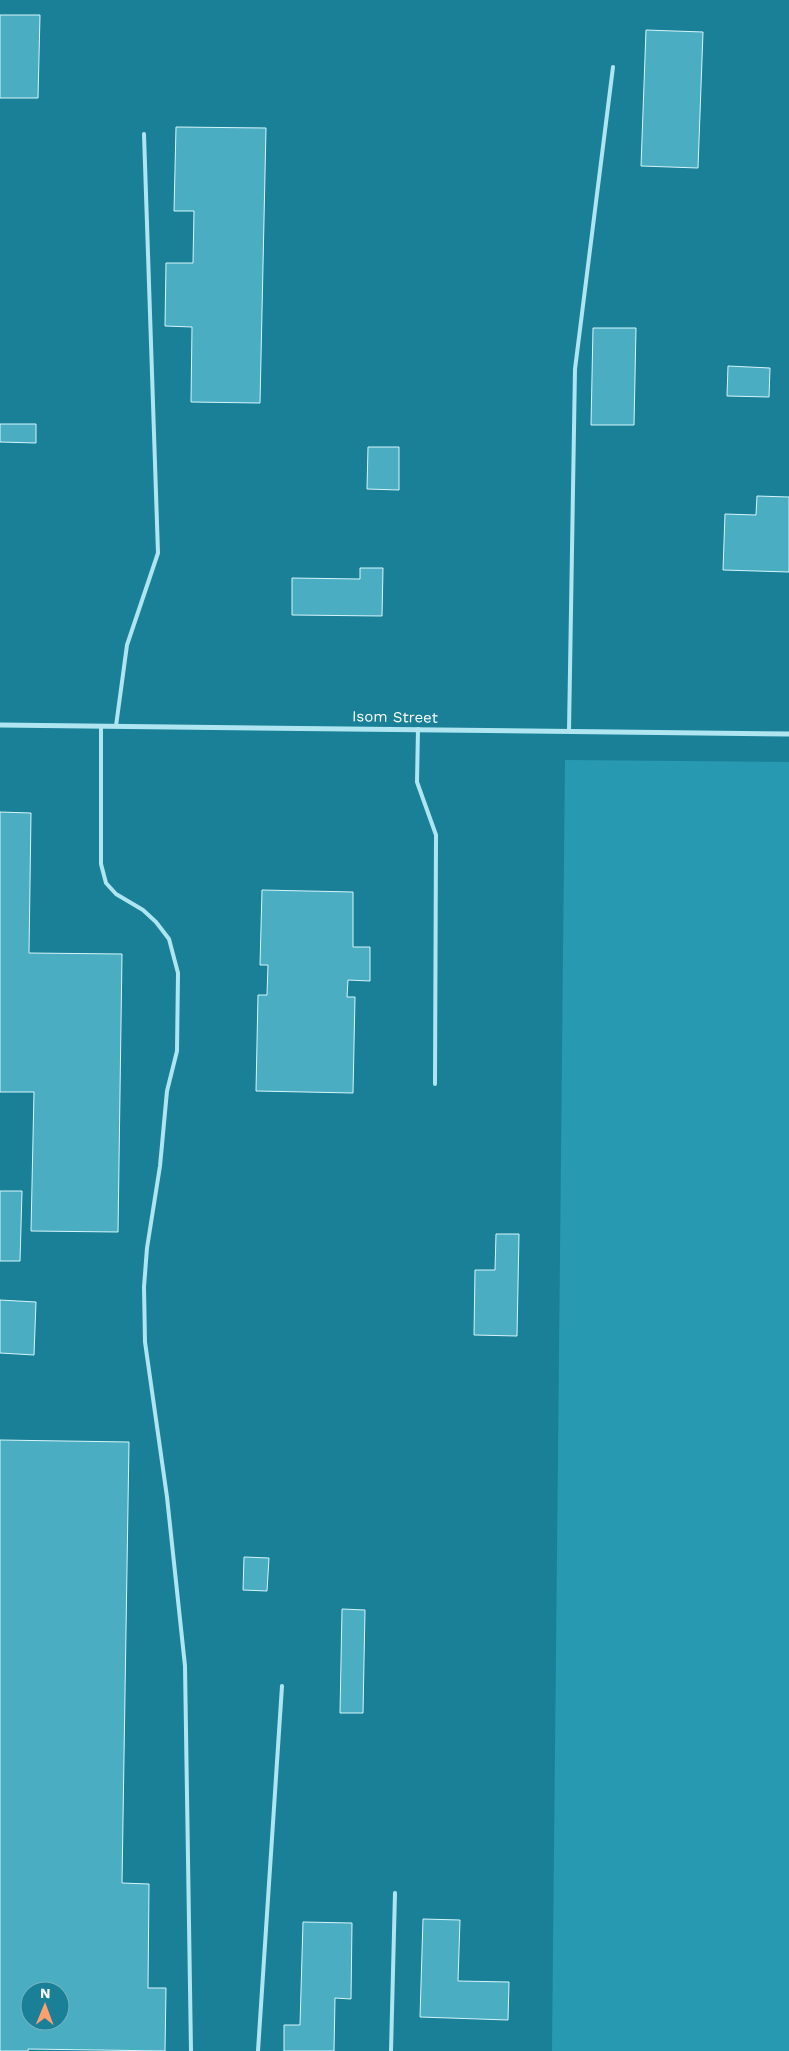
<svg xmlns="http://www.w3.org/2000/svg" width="789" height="2051" font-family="'Work Sans',sans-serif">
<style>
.green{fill:#279ab2}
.building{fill:#4badc2;stroke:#d6f5fb;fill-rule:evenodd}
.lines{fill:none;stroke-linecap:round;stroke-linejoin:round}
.service{stroke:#afe5f1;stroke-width:4}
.minor{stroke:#afe5f1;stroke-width:5}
.labels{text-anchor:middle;stroke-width:5;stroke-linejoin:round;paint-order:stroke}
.street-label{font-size:15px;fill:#fff;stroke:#1a8098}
</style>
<rect width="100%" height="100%" fill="#1a8098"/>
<polygon class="green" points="565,760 789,762 789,2051 552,2051"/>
<g class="building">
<polygon points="0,15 40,15 38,98 0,98"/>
<polygon points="646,30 703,32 698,168 641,166"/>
<polygon points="176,127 266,128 260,403 191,402 192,327 165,326 166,263 193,263 194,211 174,211"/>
<polygon points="593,328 636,328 634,425 591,425"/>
<polygon points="728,366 770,368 769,397 727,396"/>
<polygon points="0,424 36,424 36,443 0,442"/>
<polygon points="368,447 399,447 399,490 367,489"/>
<polygon points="757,496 789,497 789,572 723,570 725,514 756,515"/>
<polygon points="360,568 383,568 382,616 292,615 292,578 360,579"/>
<polygon points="0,812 31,813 29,953 122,954 118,1232 31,1231 34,1092 0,1092"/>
<polygon points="262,890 353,892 353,947 370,947 370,981 348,980 347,997 355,997 353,1093 256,1091 258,995 267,995 268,965 260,965"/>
<polygon points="0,1191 22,1191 20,1261 0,1261"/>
<polygon points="496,1234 519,1234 517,1336 474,1335 475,1270 495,1270"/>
<polygon points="0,1300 36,1302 34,1355 0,1353"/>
<path d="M0 1440 129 1442 122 1883 149 1884 148 1988H166L165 2051 28 2049V2051H0ZM30 1991H60V2021H30Z"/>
<polygon points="244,1557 269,1558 267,1591 243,1590"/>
<polygon points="342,1609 365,1610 363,1713 340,1713"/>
<polygon points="423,1919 460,1920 458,1981 509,1982 508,2020 420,2017"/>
<polygon points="303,1922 352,1923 351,1999 335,1998 334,2051 284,2051 284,2025 300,2025"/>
</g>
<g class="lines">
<g class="service">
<polyline points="101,726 101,864 106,883 116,894 143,910 156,922 169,939 178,973 177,1051 167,1091 160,1166 147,1248 144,1287 145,1342 167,1497 185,1666 191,2051"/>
<polyline points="116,726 127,645 158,553 144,134"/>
<polyline points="418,729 417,782 436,835 435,1084"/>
<polyline points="569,731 575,369 613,67"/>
<polyline points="258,2051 282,1686"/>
<polyline points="391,2051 395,1893"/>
</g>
<polyline class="minor" points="0,725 789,734"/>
</g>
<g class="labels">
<g class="street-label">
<text transform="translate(395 717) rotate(1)" y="5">Isom Street</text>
</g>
</g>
<g transform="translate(45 2006) rotate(1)"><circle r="24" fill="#1a8098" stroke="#76b3c1"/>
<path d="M0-4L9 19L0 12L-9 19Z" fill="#ff9f6e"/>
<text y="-8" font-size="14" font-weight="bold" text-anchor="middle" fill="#ffffff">N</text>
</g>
</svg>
